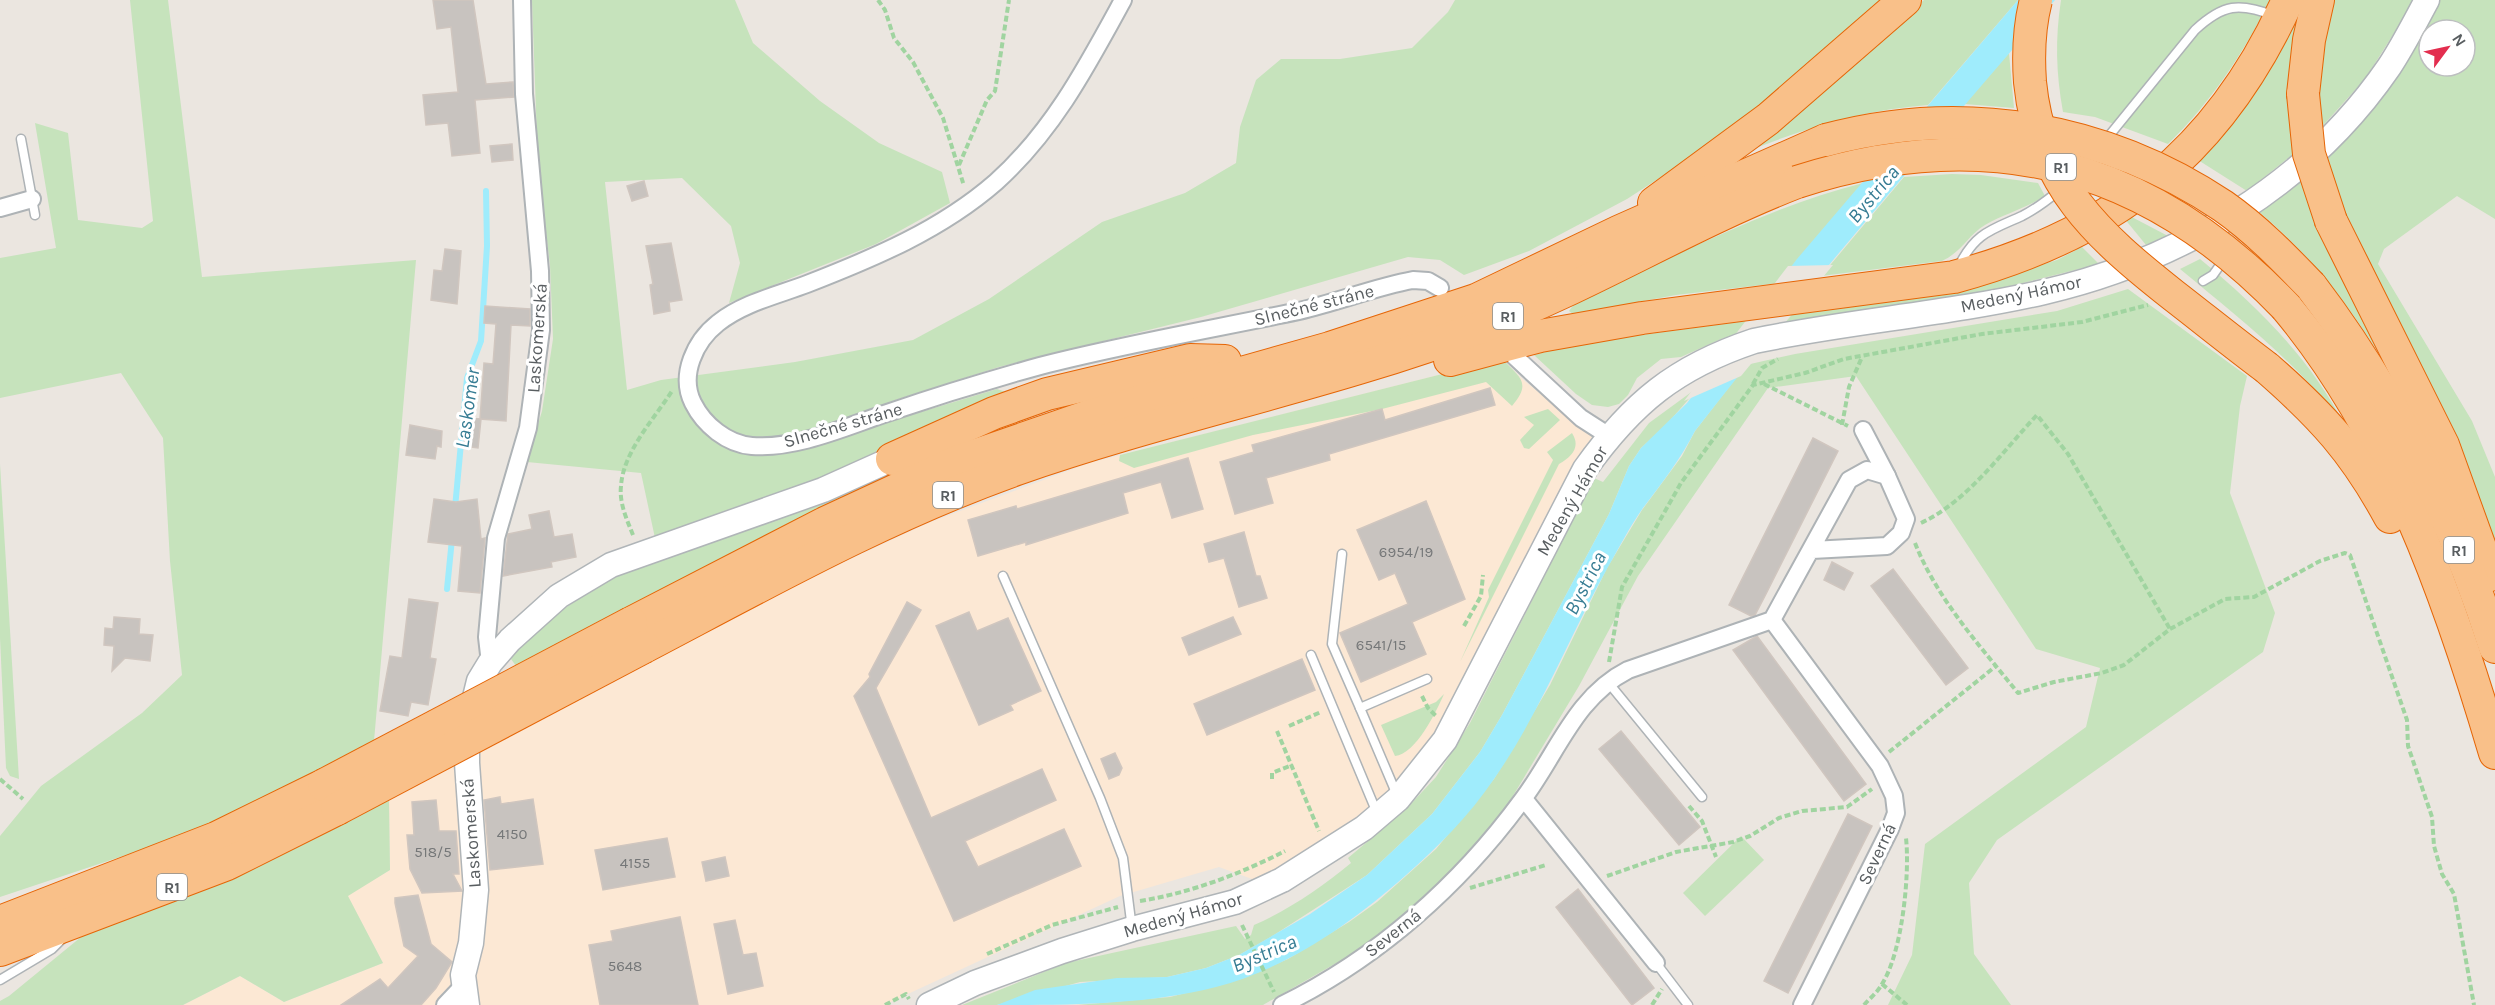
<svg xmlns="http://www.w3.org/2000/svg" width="2495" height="1005" font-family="Karla,sans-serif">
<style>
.commercial{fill:#fce8d4}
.green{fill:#c6e3bc;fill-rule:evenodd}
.water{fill:#9fecfc}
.pier{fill:#ebe6e0}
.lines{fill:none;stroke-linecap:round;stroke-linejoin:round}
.stream{stroke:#9fecfc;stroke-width:6}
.building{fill:#c8c3bf;stroke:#d0c6bf;stroke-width:1.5}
.lane-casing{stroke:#aeb3b6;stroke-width:11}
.street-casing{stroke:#aeb3b6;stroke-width:20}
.secondary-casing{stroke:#b0b5b8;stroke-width:27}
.highway-casing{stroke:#e56506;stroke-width:34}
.path{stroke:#a0d4a0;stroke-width:4;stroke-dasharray:6 3;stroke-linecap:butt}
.lane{stroke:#fff;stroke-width:8}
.street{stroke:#fff;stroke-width:16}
.secondary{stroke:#fff;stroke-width:24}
.highway{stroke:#f9c089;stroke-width:32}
.highway-bridge-casing{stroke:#e56506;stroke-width:34;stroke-linecap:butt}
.highway-bridge{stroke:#f9c089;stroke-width:32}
.labels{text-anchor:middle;stroke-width:6;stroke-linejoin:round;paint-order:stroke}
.number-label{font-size:15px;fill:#757778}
.shield{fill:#fff;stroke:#8b8e90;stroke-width:1.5}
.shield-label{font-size:16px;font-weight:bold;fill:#595e61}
.street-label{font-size:18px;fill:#595e61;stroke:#fff}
.water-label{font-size:20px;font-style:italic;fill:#367c93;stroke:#fff}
</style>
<rect width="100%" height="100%" fill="#ebe6e0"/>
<polygon class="commercial" points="1502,359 1521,378 1607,447 1448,751 1274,887 1219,867 1120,896 884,1005 183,1005 240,976 284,1002 383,963 347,895 390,870 389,800 794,585 928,523 1089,463"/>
<g class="green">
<polygon points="130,0 168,0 202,277 416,260 374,741 280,791 171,840 0,897 0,836 41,786 142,713 182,675 170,561 163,438 121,373 0,398 0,258 56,248 35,123 68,133 78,220 142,228 153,221"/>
<polygon points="532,0 735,0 753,43 820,101 879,143 942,172 950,203 876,244 729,303 740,263 731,226 682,178 605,182 627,390 661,380 795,362 913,340 989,299 1102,222 1185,193 1236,163 1240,127 1256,80 1281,59 1340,59 1412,48 1448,12 1455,0 1880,0 1775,94 1698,153 1627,199 1529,251 1464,275 1440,260 1408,257 1201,317 999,367 889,402 891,421 997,389 1006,392 894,448 821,479 655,538 641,473 527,462 542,411 553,339 550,265 538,167"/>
<path d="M1924 0H2018L1928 105C1862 110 1802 129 1741 154L1845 69Z"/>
<path d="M2061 0H2270C2243 54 2211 102 2168 144L2095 117 2063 112C2056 73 2055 39 2061 0Z"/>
<path d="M2304 0C2287 49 2294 101 2296 152L2247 191 2198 160Z"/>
<polygon points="2329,0 2415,0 2365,79 2318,131 2317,58"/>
<path d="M2440 0H2495V219L2457 196 2384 249 2378 264 2472 421 2495 477V554L2471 484 2437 398 2352 236 2324 160 2349 134 2420 41ZM2429 30H2465V66H2429Z"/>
<polygon points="2009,53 2014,108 1964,104"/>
<path d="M1952 174 1981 175 2038 183 2045 196C2026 208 2004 214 1985 225 1967 236 1963 251 1942 261L1821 276 1904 177Z"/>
<path d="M2302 180 2398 385C2360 320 2318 261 2259 212Z"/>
<path d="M1863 183 1779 283 1676 295 1573 314 1569 311C1583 291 1619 281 1641 271 1714 237 1785 203 1863 183Z"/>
<polygon points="2128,215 2168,236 2146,245 2124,218"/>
<polygon points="2082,247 2099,264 1999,289 1856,311 1752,330 1721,339 1681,357 1661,359 1637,378 1628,395 1619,404 1608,407 1592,405 1576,394 1534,355 1580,343 1951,294 2057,260"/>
<path d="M2200 259C2257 306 2310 358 2344 424 2298 364 2238 317 2180 269Z"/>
<polygon points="2128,289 2247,376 2240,406 2230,493 2275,613 2263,652 1997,840 1969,883 1974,954 2011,1005 1888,1005 1912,955 1925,844 2086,727 2100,668 2036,649 1856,376 1768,388 1638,576 1579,686 1493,829 1436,893 1375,941 1263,1005 1077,1005 1170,997 1244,978 1288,959 1349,922 1377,902 1436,849 1494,779 1550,685 1607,568 1642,510 1682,456 1695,431 1746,365 1795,354 2057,311"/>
<path d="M1502 359C1520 377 1532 383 1512 406L1486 382 1382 409 1253 435 1134 468 1119 461 1120 455Z"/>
<path d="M1701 385 1667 424 1641 448 1629 466 1609 514 1502 715 1480 752 1432 814 1367 875 1274 935 1239 955 1206 968 1167 977 1080 982 997 1005H962L1066 963 1236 926 1245 939 1251 935 1254 925C1290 909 1321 888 1351 863L1348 858 1406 809 1436 777 1470 723 1594 478 1603 482 1649 423Z"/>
<polygon points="1045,408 824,506 516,666 511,659 514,654 554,616 603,581"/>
<polygon points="1548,409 1560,420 1529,449 1524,448 1520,440 1534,425 1524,417"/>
<path d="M1572 433C1581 447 1572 457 1559 464L1460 662 1489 597 1488 590 1553 460 1547 452Z"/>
<polygon points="0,464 19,779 10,776 6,768 0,638"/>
<path d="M1444 694C1436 712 1416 754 1395 756L1381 725 1436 702Z"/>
<polygon points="389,800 390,870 348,896 383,963 284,1002 240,976 183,1005 0,1005 0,1001 9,996 92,928 262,861"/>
<polygon points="1741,836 1764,860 1705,916 1683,893"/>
</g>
<path class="water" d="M2018 0H2055C1933 142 1810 283 1695 431 1680 460 1662 483 1643 508 1630 526 1619 548 1608 567 1569 637 1540 713 1494 779 1469 816 1438 847 1405 876 1350 924 1288 968 1216 987 1145 1005 1070 1005 997 1005L1035 990 1117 978 1167 977 1206 968 1239 955 1310 914 1367 875 1432 814 1480 752 1502 715 1609 514 1629 466 1641 448 1687 403 1797 259Z"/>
<polygon class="pier" points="1833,265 1741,376 1684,401 1788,266"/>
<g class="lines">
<g class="stream">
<polyline points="455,508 467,378 481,341 487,246 486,191"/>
<polyline points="447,589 452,539"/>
</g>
</g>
<g class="building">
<polygon points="433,0 473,0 486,84 513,82 514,97 475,100 480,153 452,156 448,123 426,125 423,95 458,92 451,27 437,29"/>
<polygon points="512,144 513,160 492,162 490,146"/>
<polygon points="644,181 648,196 632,201 627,186"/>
<polygon points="671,243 682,300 669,302 670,311 654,314 650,285 653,284 646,246"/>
<polygon points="445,249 461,251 457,304 431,300 434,270 442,271"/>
<polygon points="485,306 530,309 530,326 511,325 506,421 480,419 484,363 493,364 496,324 484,323"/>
<polygon points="1490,388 1495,405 1329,454 1330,460 1266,478 1273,503 1235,514 1220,462 1254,452 1252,445 1382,409 1385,420"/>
<polygon points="466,418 481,419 478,448 464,446"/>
<polygon points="410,425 442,431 441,447 437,446 435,459 406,455"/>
<polygon points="1813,438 1838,451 1766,594 1755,615 1751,616 1729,605"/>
<polygon points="1188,458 1203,509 1172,518 1161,482 1123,493 1128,513 1026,545 1026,542 978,556 968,520 1016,506 1017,509"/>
<polygon points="434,499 456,502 477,499 481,539 485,538 480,593 458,591 462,546 428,542"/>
<polygon points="1426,501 1465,599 1412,622 1426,654 1361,682 1340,633 1408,604 1395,573 1379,580 1357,530"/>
<polygon points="549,511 554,537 572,534 576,557 551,562 552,567 503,576 508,534 532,529 529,515"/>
<polygon points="1244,532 1256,576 1260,576 1267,598 1239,607 1224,558 1209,562 1204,544"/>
<polygon points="1832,562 1853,573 1844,590 1824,580"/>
<polygon points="1893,569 1968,668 1946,685 1871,586"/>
<polygon points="409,599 438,603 430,658 436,659 428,705 411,702 408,716 380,711 390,656 402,658"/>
<polygon points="907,602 921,610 876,688 931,818 1042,769 1056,800 965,841 978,867 1064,829 1081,866 954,921 854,696 870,677 869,674"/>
<polygon points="969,612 977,631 1008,618 1041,691 1010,705 1013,710 979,725 936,626"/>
<polygon points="114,617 140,619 139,634 153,635 150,661 125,658 112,671 114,646 104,645 105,628 113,629"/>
<polygon points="1233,617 1241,634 1189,655 1182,638"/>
<polygon points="1757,636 1866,784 1844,801 1733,650"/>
<polygon points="1302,659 1315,690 1207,735 1194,704"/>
<polygon points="1621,731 1700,827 1679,845 1599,749"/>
<polygon points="1115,753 1122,768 1119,775 1109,779 1101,759"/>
<polygon points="500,797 501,804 533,799 543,864 490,870 484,800"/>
<polygon points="436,800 439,831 456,831 459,874 453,874 462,891 422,893 410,869 407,835 414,835 412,802"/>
<polygon points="1848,814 1872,826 1788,993 1764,981"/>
<polygon points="667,838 675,877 603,890 595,850"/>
<polygon points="725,857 729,876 706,881 702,862"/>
<polygon points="1578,889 1654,988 1632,1005 1556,907"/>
<polygon points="418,895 431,944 452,962 436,988 421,1005 341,1005 380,979 388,988 418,956 404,946 395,903 395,898"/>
<polygon points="680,917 698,1005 600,1005 589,945 613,941 611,931"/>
<polygon points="735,920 743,955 756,953 763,986 728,994 714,924"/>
</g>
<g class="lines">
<defs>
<g id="lane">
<polyline points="21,139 35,215"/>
<path d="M2104 142 2195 30C2223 4 2239 2 2275 16"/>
<path d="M1959 266C1975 233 1991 230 2022 216 2036 209 2049 199 2061 189"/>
<polyline points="2203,281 2213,275 2225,258"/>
<polyline points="1342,554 1332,644 1360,708"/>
<polyline points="1003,576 1100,798 1123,858 1132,929"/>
<polyline points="1311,655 1377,813"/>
<polyline points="1607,681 1702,797"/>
<polyline points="1397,795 1360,708 1427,679"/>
<polyline points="1656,963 1688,1005"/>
<polyline points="0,980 52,949 62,939"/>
</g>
<g id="street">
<path d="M1123 0C1087 66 1053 131 996 182 941 230 874 258 807 284 778 295 743 303 718 323 695 341 679 375 693 403 704 425 727 444 752 446 797 449 845 427 887 413 937 396 989 380 1040 366 1125 344 1213 329 1299 311 1338 302 1375 287 1413 280L1428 281 1440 288"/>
<polyline points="0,208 32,199"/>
<polyline points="1514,356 1581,418 1609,436"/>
<polyline points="1863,430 1887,476"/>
<polyline points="1772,620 1880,766 1894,796 1896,813 1890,829 1802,1005"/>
<polyline points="490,663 487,637 496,538 528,428 541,330 540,271 524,94 522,0"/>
<polyline points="1524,799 1656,963"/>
<polyline points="445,1005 463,986"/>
<path d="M1282 1005C1378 958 1460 885 1523 799 1557 754 1575 697 1628 670L1772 620 1849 480 1867 470 1887 476 1906 519 1901 533 1887 546 1812 550"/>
</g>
<g id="secondary">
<polyline points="467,1005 463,975 471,943 476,890 467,763 467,730 479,681 490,663 510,640 559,596 611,565 823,490 892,459"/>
<path d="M929 1005 975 983 1062 951 1132 929 1235 902 1282 880 1364 828 1398 799 1445 740 1585 469C1632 403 1676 367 1754 341 1849 321 1948 314 2044 292 2181 260 2308 185 2389 67 2403 46 2415 22 2427 0"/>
</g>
<g id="highway">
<polyline points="2303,94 2309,40 2318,0"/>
<polyline points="1654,203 1768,119 1905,0"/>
<polyline points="2331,221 2443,445 2490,575"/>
<path d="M2311 286C2393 393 2454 519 2495 647"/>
<path d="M2286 307C2392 434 2449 597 2495 753"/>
<path d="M1450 360 1540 336 1642 318 1954 277C2114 234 2219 153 2288 0"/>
<path d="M2267 368C2322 416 2355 452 2390 517"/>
<polyline points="892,459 994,413 1047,394 1190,360 1225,361"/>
<polyline points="631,623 825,523 959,461 1086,417 1330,348 1476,300 1618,232 1826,140"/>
<path d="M644 647C766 583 887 515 1017 469 1171 415 1331 384 1484 326 1591 285 1689 224 1797 182"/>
<polyline points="0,922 216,838 324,785"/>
<polyline points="0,950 227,864 337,809"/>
</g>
</defs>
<use href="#lane" class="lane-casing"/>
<use href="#street" class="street-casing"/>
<use href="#secondary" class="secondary-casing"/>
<use href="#highway" class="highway-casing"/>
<g class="path">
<polyline points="878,0 885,10 894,38 913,62 943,118 964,186"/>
<polyline points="959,165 987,100 995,91 1009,0"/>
<polyline points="1753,384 1762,368 1778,359"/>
<polyline points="1764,384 1848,426"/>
<polyline points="1842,425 1849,387 1862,357"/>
<path d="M1921 523C1968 501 2002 452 2037 415L2068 454 2170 629"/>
<path d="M633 535C627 520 619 503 621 486 623 452 654 419 672 391"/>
<path d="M1915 543C1937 599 1980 646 2018 693L2054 682 2102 673 2124 665 2170 629 2225 599 2254 597 2320 561 2345 553 2350 555 2407 720 2408 746 2432 817 2434 846 2442 874 2454 894 2474 1005"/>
<polyline points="1464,626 1481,596 1483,575"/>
<polyline points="1609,662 1622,587 1681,483 1753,385 1805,373 1844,359 1982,334 2082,322 2148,305"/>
<polyline points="1422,696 1428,708 1436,716"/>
<polyline points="1289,726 1321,712"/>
<polyline points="1277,731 1319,831"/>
<polyline points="1889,752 1996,666"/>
<polyline points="0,779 23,799"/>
<polyline points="1272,779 1272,773 1292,765"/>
<polyline points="1689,806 1702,821 1716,857"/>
<polyline points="1607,876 1676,852 1733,842 1750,836 1779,818 1802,811 1847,807 1872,789"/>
<polyline points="1470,888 1546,865"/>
<path d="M1140 901C1190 893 1240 874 1285 851"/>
<polyline points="1242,925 1274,992"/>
<polyline points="987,954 1052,925 1118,907"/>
<polyline points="1882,984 1907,1005"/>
<polyline points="885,1005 906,994 909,999"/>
<polyline points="1652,1005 1662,989"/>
<path d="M1864 1005C1870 998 1878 992 1882 984 1902 953 1910 875 1906 838"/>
</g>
<use href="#lane" class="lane"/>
<use href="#street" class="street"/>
<use href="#secondary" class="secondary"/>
<use href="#highway" class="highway"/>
<defs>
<g id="highway-bridge">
<path d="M2036 0C2029 27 2028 54 2030 82 2040 184 2097 235 2173 295 2204 319 2235 344 2267 368"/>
<polyline points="2303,94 2309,154 2331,221"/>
<path d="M1826 140C1963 103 2105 127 2223 206 2256 229 2284 258 2311 286"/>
<path d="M1797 182C1988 120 2148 163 2286 307"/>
<polyline points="324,785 631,623"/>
<polyline points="337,809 644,647"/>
</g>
</defs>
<use href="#highway-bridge" class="highway-bridge-casing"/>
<use href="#highway-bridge" class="highway-bridge"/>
</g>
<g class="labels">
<g class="number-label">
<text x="1406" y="557">6954/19</text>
<text x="1381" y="650">6541/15</text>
<text x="512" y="839">4150</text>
<text x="433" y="857">518/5</text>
<text x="635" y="868">4155</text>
<text x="625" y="971">5648</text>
</g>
<g class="shield">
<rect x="2046" y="154" width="30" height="26" rx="4.5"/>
<rect x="1493" y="303" width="30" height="26" rx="4.5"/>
<rect x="933" y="482" width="30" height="26" rx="4.5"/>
<rect x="2444" y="537" width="30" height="26" rx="4.5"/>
<rect x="157" y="874" width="30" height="26" rx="4.5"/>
</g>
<g class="shield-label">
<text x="2061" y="173">R1</text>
<text x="1508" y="322">R1</text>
<text x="948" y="501">R1</text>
<text x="2459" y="556">R1</text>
<text x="172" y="893">R1</text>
</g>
<g class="street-label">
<text transform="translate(2021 294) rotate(-12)" y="6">Medený Hámor</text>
<text transform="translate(1314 305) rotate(-14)" y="6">Slnečné stráne</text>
<text transform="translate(537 338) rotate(-86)" y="6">Laskomerská</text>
<text transform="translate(843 425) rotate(-16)" y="6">Slnečné stráne</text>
<text transform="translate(1572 501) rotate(-60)" y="6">Medený Hámor</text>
<text transform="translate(471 833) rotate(-94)" y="6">Laskomerská</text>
<text transform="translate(1877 854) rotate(-65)" y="6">Severná</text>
<text transform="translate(1183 915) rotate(-16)" y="6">Medený Hámor</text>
<text transform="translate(1393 933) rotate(-38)" y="6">Severná</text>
</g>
<g class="water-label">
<text transform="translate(1873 194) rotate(-50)" y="7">Bystrica</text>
<text transform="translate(467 408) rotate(-82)" y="7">Laskomer</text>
<text transform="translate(1585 583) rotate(-63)" y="7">Bystrica</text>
<text transform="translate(1264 953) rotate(-23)" y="7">Bystrica</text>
</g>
</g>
<g transform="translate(2447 48) rotate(57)"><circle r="28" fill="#ffffff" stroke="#bdbfc0" stroke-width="1.5"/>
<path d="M0-4.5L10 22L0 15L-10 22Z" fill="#e32e4f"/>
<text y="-9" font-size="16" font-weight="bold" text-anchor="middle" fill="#595e61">N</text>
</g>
</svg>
